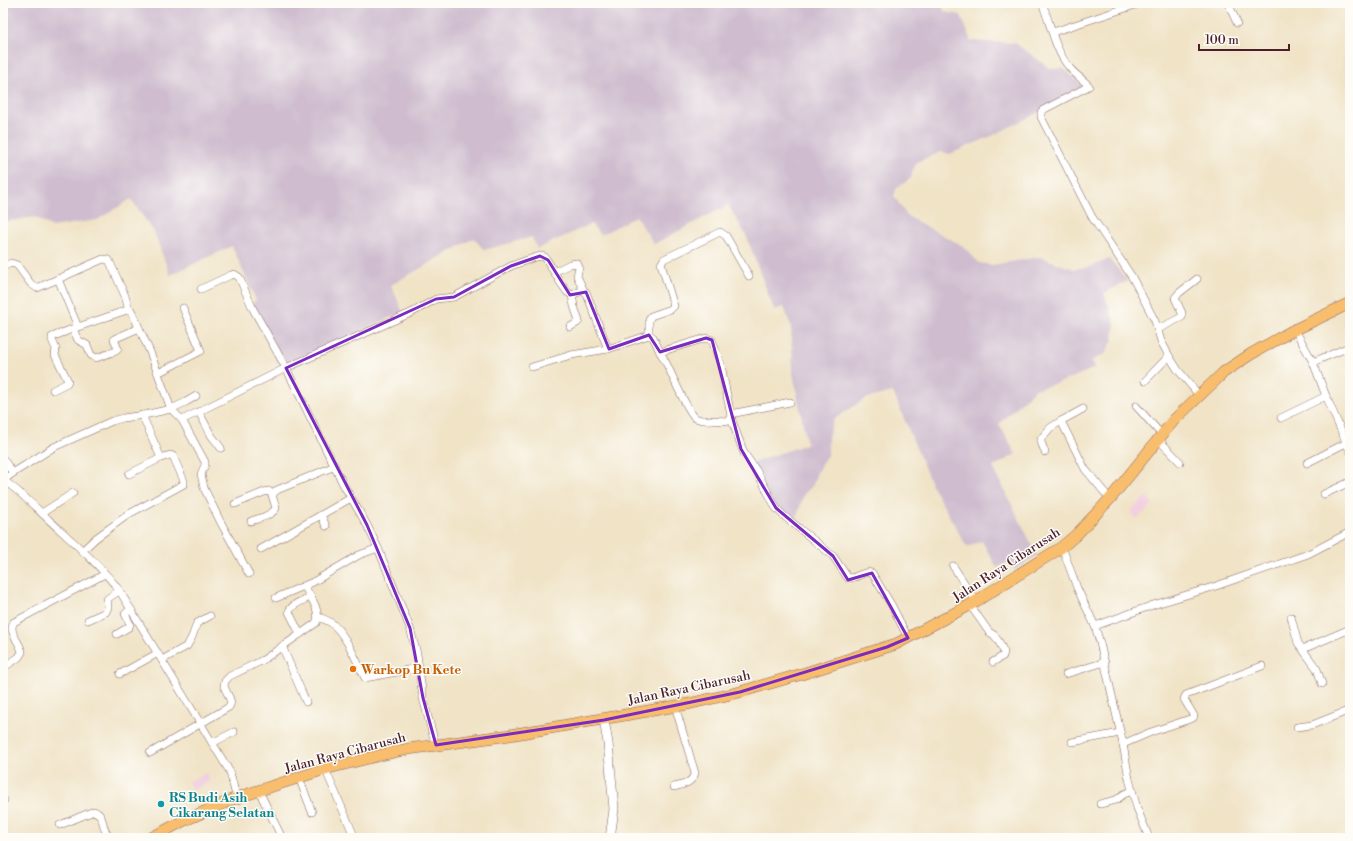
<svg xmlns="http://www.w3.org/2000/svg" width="1353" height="841" font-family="'Libre Bodoni',serif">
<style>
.built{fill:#f2cfe1}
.industrial{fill:#cfbdcf}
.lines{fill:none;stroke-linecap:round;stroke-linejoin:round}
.minor-casing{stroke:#846461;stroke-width:8}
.tertiary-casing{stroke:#846461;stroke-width:10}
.primary-casing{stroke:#846461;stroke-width:12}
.minor{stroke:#fff;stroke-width:7}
.tertiary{stroke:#fff;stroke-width:9}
.primary{stroke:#f9be6d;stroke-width:11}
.marked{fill:none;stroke:#7b2cbf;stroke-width:3;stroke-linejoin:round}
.food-dot{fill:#e8710a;stroke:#fdfcf7;stroke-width:1.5}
.culture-dot{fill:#0f9aa8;stroke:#fdfcf7;stroke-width:1.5}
.labels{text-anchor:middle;stroke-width:3;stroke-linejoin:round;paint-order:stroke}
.street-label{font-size:13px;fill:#4a1f2b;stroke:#fdfcf7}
.food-label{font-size:13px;font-weight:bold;fill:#c56008;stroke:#fdfcf7;text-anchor:start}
.culture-label{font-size:13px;font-weight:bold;fill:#0d838f;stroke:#fdfcf7;text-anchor:start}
</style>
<rect width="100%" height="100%" fill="#fdfcf7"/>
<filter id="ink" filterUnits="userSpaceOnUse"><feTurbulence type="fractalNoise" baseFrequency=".025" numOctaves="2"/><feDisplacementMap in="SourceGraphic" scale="8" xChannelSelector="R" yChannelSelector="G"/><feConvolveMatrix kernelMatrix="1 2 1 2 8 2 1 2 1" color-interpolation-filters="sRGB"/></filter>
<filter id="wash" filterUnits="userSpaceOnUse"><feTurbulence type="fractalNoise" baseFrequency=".012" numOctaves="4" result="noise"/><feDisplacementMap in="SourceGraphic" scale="16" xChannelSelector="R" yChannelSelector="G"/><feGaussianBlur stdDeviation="0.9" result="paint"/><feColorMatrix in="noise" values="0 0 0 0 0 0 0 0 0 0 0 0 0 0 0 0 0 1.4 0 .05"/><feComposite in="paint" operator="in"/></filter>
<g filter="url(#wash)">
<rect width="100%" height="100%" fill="#f0e3c6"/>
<g class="built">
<polygon points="1146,496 1153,504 1137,519 1130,512"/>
<polygon points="206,773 210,781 192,790 188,782"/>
</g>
<polygon class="industrial" points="3,3 940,3 945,12 961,15 971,41 1015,43 1051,69 1063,68 1086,88 994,135 950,154 941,152 917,162 912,172 911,178 896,189 894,196 907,216 963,246 979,263 992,265 1039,257 1074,269 1089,267 1110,259 1127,281 1104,293 1115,323 1113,340 1105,354 1091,361 1095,368 1059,383 1035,389 999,424 1016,454 993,467 1037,555 1015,570 1009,561 997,568 982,541 967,547 932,486 893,392 865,399 833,420 828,437 828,453 817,472 813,485 804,494 795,522 774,506 749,464 807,444 793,374 791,326 784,307 774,310 746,235 728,205 654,244 636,216 601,235 591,224 537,249 532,237 484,250 474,238 391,285 403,312 280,366 250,307 256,300 232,246 170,275 154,232 131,199 97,220 52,227 35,217 3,222"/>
</g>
<g filter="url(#ink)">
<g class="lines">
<defs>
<g id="minor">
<path d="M1042 3C1051 24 1054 49 1069 67 1075 75 1083 79 1089 86L1043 110 1041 112V117L1092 217 1132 277 1155 321 1161 341 1169 356 1178 370 1199 395"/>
<polyline points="1228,3 1237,23"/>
<polyline points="1053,32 1141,3"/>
<polyline points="3,267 11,263 17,265 31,284 37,288 58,279 78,327 127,310 131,310 150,352 171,409 186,402 196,396"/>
<polyline points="554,272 570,264 577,263 579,267 577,276 584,291"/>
<polyline points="58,279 103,259 109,260 125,296 129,310"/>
<polyline points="201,289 231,275 234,274 239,277 253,309 286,368 343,484 367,525 378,548 410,628 417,654 423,698 436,747"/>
<polyline points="570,327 577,323 579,321 574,306 572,295"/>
<polyline points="73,329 78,340 87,345 91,355 96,358 116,351 118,349 114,339 139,328"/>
<polyline points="1158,329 1182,317 1182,313 1175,298 1179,293 1197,279"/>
<polyline points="1295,330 1313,362 1326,396 1350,451"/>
<polyline points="649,335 649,320 651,316 671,309 674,306 661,264 664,259 720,232 726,236 749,276"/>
<path d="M660 352C673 373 680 399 695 418L702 420 732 421"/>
<polyline points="1313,362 1349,347"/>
<polyline points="532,367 571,355 608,349"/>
<polyline points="158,373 201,351 183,308"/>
<polyline points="1145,381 1169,356"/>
<polyline points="53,390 67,383 68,381 55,355 56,349 52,340 52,337 77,327"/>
<polyline points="1136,406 1162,435"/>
<polyline points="1083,409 1061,421 1085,469 1110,499"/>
<polyline points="199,412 211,435 221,448"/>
<polyline points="731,414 790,402"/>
<polyline points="1281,418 1326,396"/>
<polyline points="182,420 205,462 205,465 201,474 204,488 220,521 249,574"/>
<polyline points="1159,440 1180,462"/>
<polyline points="1045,452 1041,442 1041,439 1050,428 1061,421"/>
<polyline points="3,459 13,473"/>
<polyline points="1307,463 1346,443"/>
<polyline points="129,474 161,458 142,415"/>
<path d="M3 480C20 491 34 506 49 520 73 542 99 564 119 590L230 772 237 800"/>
<path d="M4 480 13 473 54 447 112 421 123 418 144 415 171 409 182 420 286 368 413 312 436 299 454 297 511 266 530 259 540 256 545 257 560 282 567 292 572 295 581 291 586 292 608 349 649 335 653 337 660 352 706 338 712 340 721 365 732 421 744 453 756 470 776 508 784 516 833 556 848 578C856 579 864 570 872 573L892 606 908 638"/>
<polyline points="1324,494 1350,482"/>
<polyline points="235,504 264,492 269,491 272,495"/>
<polyline points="42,513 73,493"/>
<path d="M251 521C259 518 272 516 276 508L272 495 277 490 335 466"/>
<polyline points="326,526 321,515 351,498"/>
<polyline points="1062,547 1077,588 1095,626 1100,643 1123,744 1129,779 1137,808 1149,838"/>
<polyline points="261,549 321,515"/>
<polyline points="82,551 96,538 129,514 184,484 184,481 173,456 170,455 161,458"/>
<polyline points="953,566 976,601"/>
<polyline points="276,598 313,582 359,555 378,548"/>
<polyline points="970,605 989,632 994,635 999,642 1004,652 1003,656 993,662"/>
<path d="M318 617C322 618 326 620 330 622 345 632 357 662 365 678L418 668"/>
<polyline points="1291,617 1298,643 1317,669 1322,684"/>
<polyline points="88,620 106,612 108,607 107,599 119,591"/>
<polyline points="1095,626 1153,605 1216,586 1308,554 1350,532"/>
<polyline points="117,634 129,627 130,624 125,614 131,609"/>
<path d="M300 634 289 612C291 604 303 601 310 597"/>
<polyline points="282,646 306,702"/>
<polyline points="1303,649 1350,629"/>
<polyline points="162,660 187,646 192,637 197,623 210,616"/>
<path d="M3 668 19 657 22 652C20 642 7 631 14 622L105 574"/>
<polyline points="120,674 158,653"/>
<polyline points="1066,674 1105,662"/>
<polyline points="1297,727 1312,725 1350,710"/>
<polyline points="1072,742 1120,733"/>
<polyline points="212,743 234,732"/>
<polyline points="1123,744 1151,732 1193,718 1194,716 1184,699 1186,695 1262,666"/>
<path d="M150 753 229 707C234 701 226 693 224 686L225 681 230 676 263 660 316 623C322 612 310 596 304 586"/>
<polyline points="326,771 355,838"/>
<polyline points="300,780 312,812"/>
<path d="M674 787C683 785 692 783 695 773L675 706"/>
<polyline points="260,793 282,838"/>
<polyline points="3,801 4,800"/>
<polyline points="1100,804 1116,800 1124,794 1132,791"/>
<path d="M60 825 94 811C103 815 102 822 105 830 106 833 108 835 110 838"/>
</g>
<polyline id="tertiary" points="604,720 608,743 614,809 610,838"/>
<polyline id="primary" points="151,838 183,821 236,798 325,769 381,755 408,749 510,735 688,704 740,692 802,674 896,644 970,605 1062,547 1077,534 1110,499 1174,420 1224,372 1251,354 1290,332 1350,303"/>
</defs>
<use href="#minor" class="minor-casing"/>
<use href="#tertiary" class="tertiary-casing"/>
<use href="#primary" class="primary-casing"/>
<use href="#minor" class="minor"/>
<use href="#tertiary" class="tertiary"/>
<use href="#primary" class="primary"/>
</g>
</g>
<path class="marked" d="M540 256 548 260 570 295 586 292 609 349 649 335 660 352 706 338 712 340 741 449 776 508 833 556 848 580 872 573 908 638 887 647 740 692 604 720 436 745 423 698 410 628 367 525 286 368 436 299 454 297 511 266Z"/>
<circle class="food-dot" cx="353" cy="669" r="4"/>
<circle class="culture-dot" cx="161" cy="804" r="4"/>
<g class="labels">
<g class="street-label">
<text transform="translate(1006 564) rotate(-33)" y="5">Jalan Raya Cibarusah</text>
<text transform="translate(689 687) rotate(-12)" y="5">Jalan Raya Cibarusah</text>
<text transform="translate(345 752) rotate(-15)" y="5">Jalan Raya Cibarusah</text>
</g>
<g class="food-label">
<text x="361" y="674">Warkop Bu Kete</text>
</g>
<g class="culture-label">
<text x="169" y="802">RS Budi Asih<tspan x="169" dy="15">Cikarang Selatan</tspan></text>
</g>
</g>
<rect width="1353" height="841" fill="none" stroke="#fdfcf7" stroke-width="16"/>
<path d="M1199 44v6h90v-6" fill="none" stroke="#4a1f2b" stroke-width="2"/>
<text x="1205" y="44" font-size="12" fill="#4a1f2b" stroke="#fdfcf7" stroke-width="3" paint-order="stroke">100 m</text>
</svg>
